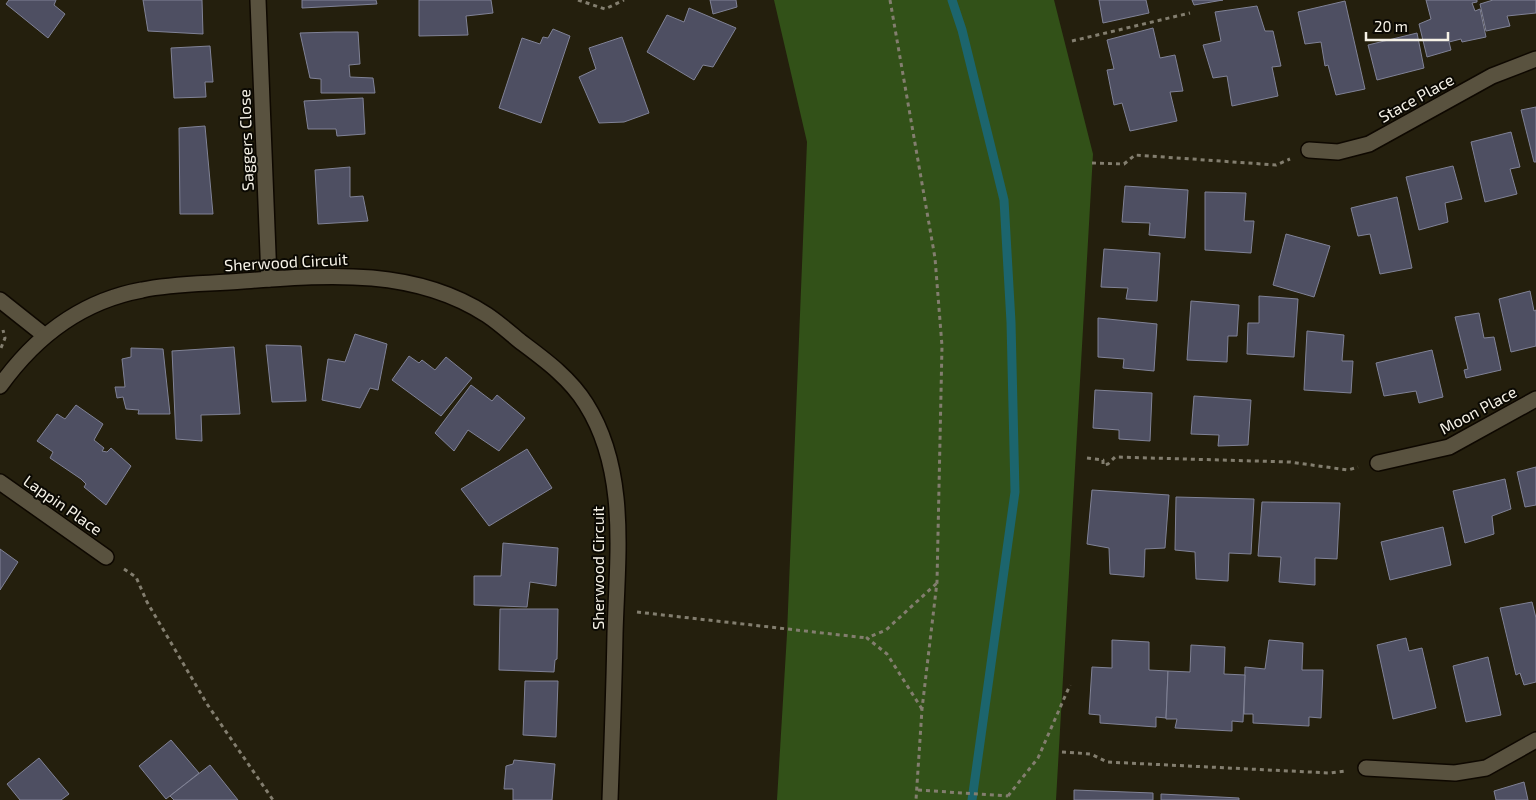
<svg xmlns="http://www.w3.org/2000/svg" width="1536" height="800" font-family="'Exo 2',sans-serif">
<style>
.green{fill:#325118}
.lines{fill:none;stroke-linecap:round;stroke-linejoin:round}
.stream{stroke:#1c656d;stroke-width:9}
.building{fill:#4e4f62;stroke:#808296}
.minor-casing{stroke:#0e0800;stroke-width:18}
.path{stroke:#837e6f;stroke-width:3;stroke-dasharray:4 4;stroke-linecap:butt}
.minor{stroke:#59523f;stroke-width:15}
.labels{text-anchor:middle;stroke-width:4;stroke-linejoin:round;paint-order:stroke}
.street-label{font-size:16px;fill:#f6f2e7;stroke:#0b0903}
</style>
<rect width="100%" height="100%" fill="#241f0d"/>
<polygon class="green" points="774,0 1054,0 1093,154 1056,800 777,800 787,634 807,142"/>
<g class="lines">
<polyline class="stream" points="952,0 962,30 1004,200 1011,322 1015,492 972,800"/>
</g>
<g class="building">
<polygon points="9,0 56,0 54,5 65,14 48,38 6,4"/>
<polygon points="143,0 202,0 203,34 148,31"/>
<polygon points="302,0 376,0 377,4 302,8"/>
<polygon points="419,0 491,0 493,13 466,16 468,35 419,36"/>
<polygon points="710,0 736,0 737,7 713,14"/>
<polygon points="1099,0 1146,0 1149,13 1103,23"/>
<polygon points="1192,0 1223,0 1194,5"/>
<polygon points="1426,0 1477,0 1477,2 1472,3 1475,11 1480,9 1486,37 1462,42 1461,39 1449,42 1451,50 1427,57 1419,24 1431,19"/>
<polygon points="1536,0 1536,13 1507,16 1510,26 1486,31 1480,4 1493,0"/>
<polygon points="1345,1 1365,89 1336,95 1328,65 1325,66 1321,42 1305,44 1298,12"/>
<polygon points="1257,6 1265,31 1273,31 1281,66 1272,67 1278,96 1232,106 1227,76 1213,78 1203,45 1221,41 1215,12"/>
<polygon points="689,8 736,28 713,67 703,65 694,80 647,52 667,15 684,22"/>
<polygon points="1153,28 1160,58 1175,55 1183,91 1170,92 1177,121 1130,131 1122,103 1114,105 1107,70 1114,69 1107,40"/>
<polygon points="553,29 570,36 541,123 499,108 522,38 540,44 543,37 548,38"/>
<polygon points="335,32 358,32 360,64 349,65 350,77 373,78 375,93 321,93 321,79 310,78 300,33"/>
<polygon points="1417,33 1424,68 1377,80 1368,45"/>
<polygon points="622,37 649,113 624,122 599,123 579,77 596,69 589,48"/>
<polygon points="210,46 213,82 205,82 206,97 174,98 171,48"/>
<polygon points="363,98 365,134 337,136 336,129 308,129 304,101"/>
<polygon points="1536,107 1536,162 1534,162 1521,110"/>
<polygon points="205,126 213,214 180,214 179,128"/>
<polygon points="1511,132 1520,167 1510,169 1517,194 1485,202 1471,142"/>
<polygon points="1453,166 1462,199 1445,203 1448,222 1419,230 1406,177"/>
<polygon points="350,167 350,197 363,196 368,221 318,224 315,170"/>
<polygon points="1125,186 1188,190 1185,238 1149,235 1150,223 1122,222"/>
<polygon points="1205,192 1246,193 1244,221 1254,221 1251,253 1205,250"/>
<polygon points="1397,197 1412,268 1380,274 1370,234 1358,236 1351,208"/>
<polygon points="1286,234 1330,246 1314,297 1273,285"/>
<polygon points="1104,249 1160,253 1157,301 1126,299 1128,288 1101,287"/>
<polygon points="1530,291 1534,311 1536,310 1536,346 1511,352 1499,299"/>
<polygon points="1259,296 1298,299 1294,357 1247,354 1248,323 1259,323"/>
<polygon points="1191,301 1239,305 1237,336 1228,336 1227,362 1187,360"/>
<polygon points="1479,313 1484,338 1494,337 1501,370 1466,378 1464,370 1468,369 1455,317"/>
<polygon points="1098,318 1157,324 1154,371 1123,368 1124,359 1098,357"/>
<polygon points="1307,331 1344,335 1342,361 1353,361 1351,393 1304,390"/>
<polygon points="355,334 387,344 378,390 370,388 360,408 322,400 328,359 345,362"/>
<polygon points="266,345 301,346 306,401 272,402"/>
<polygon points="234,347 240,414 201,415 202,441 176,439 172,351"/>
<polygon points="131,348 163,349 170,414 138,414 139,410 126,409 123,397 117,398 115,387 125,387 122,359 131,357"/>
<polygon points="1432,350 1443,397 1419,403 1416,391 1384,396 1376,363"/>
<polygon points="409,356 419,363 422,360 435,370 446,357 472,378 441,416 392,380"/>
<polygon points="471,385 492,401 497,395 525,418 499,451 468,430 454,451 435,433"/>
<polygon points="1095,390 1152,393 1150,441 1119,439 1119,430 1093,428"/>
<polygon points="1194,396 1251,400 1248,445 1218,446 1219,435 1191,434"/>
<polygon points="76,405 103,424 94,440 104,448 102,451 107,452 111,448 131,466 106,505 84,487 86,484 81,479 50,458 53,452 37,441 57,414 65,419"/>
<polygon points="527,449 552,488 489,526 461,489"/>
<polygon points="1536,467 1536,505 1525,507 1517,472"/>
<polygon points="1505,479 1511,509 1492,516 1494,534 1465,543 1453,491"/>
<polygon points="1092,490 1169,495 1165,548 1145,549 1144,577 1110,574 1109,548 1087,544"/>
<polygon points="1176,497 1254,499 1251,554 1229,553 1228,581 1196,579 1195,552 1175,550"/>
<polygon points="1262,502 1340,503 1337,559 1315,558 1315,585 1279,582 1281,557 1258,556"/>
<polygon points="1443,527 1451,565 1390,580 1381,542"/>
<polygon points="503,543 558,548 556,586 530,582 527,607 474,605 474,576 501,576"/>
<polygon points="0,549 18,562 0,590"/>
<polygon points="1532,602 1536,618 1536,682 1524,685 1520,673 1516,675 1500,608"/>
<polygon points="500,609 558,609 557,659 555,660 554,672 499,670"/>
<polygon points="1406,638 1409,651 1422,648 1436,708 1393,719 1377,645"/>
<polygon points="1112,640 1149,642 1149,670 1168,671 1166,718 1156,717 1156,727 1100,723 1100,715 1089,714 1092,667 1112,668"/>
<polygon points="1269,640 1303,643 1302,670 1323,670 1321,718 1309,717 1309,726 1253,723 1253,714 1244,714 1245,667 1265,669"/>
<polygon points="1191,645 1225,647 1224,674 1245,675 1243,722 1232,721 1232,731 1175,728 1177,719 1166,719 1168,671 1190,672"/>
<polygon points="1488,657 1501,715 1466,722 1453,666"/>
<polygon points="525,681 558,681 556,737 523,735"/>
<polygon points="171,740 199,773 166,799 139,766"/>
<polygon points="39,758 69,794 61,800 20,800 7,784"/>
<polygon points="514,760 555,764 552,800 513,800 513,789 504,789 506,766 513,764"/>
<polygon points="210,765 238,800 174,800 170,796"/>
<polygon points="1524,782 1528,800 1496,800 1494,791"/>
<polygon points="1074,790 1153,793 1153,800 1074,800"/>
<polygon points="1161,794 1239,798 1239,800 1161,800"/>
</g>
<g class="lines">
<defs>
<g id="minor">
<polyline points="258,0 269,279"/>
<polyline points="1309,150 1338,152 1369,144 1492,76 1536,59"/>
<polyline points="0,300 44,335"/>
<path d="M0 386C35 337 82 301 142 290 174 283 210 284 243 281 326 275 413 267 487 315 499 323 510 333 521 342 545 360 570 378 586 404 629 472 617 558 615 634 614 689 612 745 610 800"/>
<polyline points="1378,463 1449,447 1536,399"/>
<polyline points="0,482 106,557"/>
<polyline points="1366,768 1455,773 1486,768 1536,740"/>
</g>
</defs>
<use href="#minor" class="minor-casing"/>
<g class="path">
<polyline points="578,0 605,9 624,0"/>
<polyline points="890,0 935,258 942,346 937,582 922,709 916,800"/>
<polyline points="1072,41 1190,13"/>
<polyline points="1092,163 1124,164 1135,155 1276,165 1290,159"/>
<polyline points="1,348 5,338 3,330"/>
<polyline points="1087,458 1103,460 1103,465 1108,464 1115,457 1290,462 1348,470 1358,467"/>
<polyline points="124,569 136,577 147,602 207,704 273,800"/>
<polyline points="637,612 867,638"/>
<polyline points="922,709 887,654 867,638 886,630 937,583"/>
<polyline points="1062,752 1091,754 1107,762 1330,773 1345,771"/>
<polyline points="918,790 1008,796"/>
<polyline points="1008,796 1038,758 1070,685"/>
</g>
<use href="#minor" class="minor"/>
</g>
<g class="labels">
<g class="street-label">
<text transform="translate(1416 98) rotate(-29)" y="6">Stace Place</text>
<text transform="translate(246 140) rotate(-92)" y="6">Saggers Close</text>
<text transform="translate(286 262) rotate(-3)" y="6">Sherwood Circuit</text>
<text transform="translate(1478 410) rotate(-28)" y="6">Moon Place</text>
<text transform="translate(63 505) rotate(35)" y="6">Lappin Place</text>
<text transform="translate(598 568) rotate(-90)" y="6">Sherwood Circuit</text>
</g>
</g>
<path d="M1366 32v8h82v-8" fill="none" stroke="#f6f2e7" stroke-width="2.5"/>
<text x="1374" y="32" font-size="15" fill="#f6f2e7" stroke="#0b0903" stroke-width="4" paint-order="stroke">20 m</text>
</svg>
